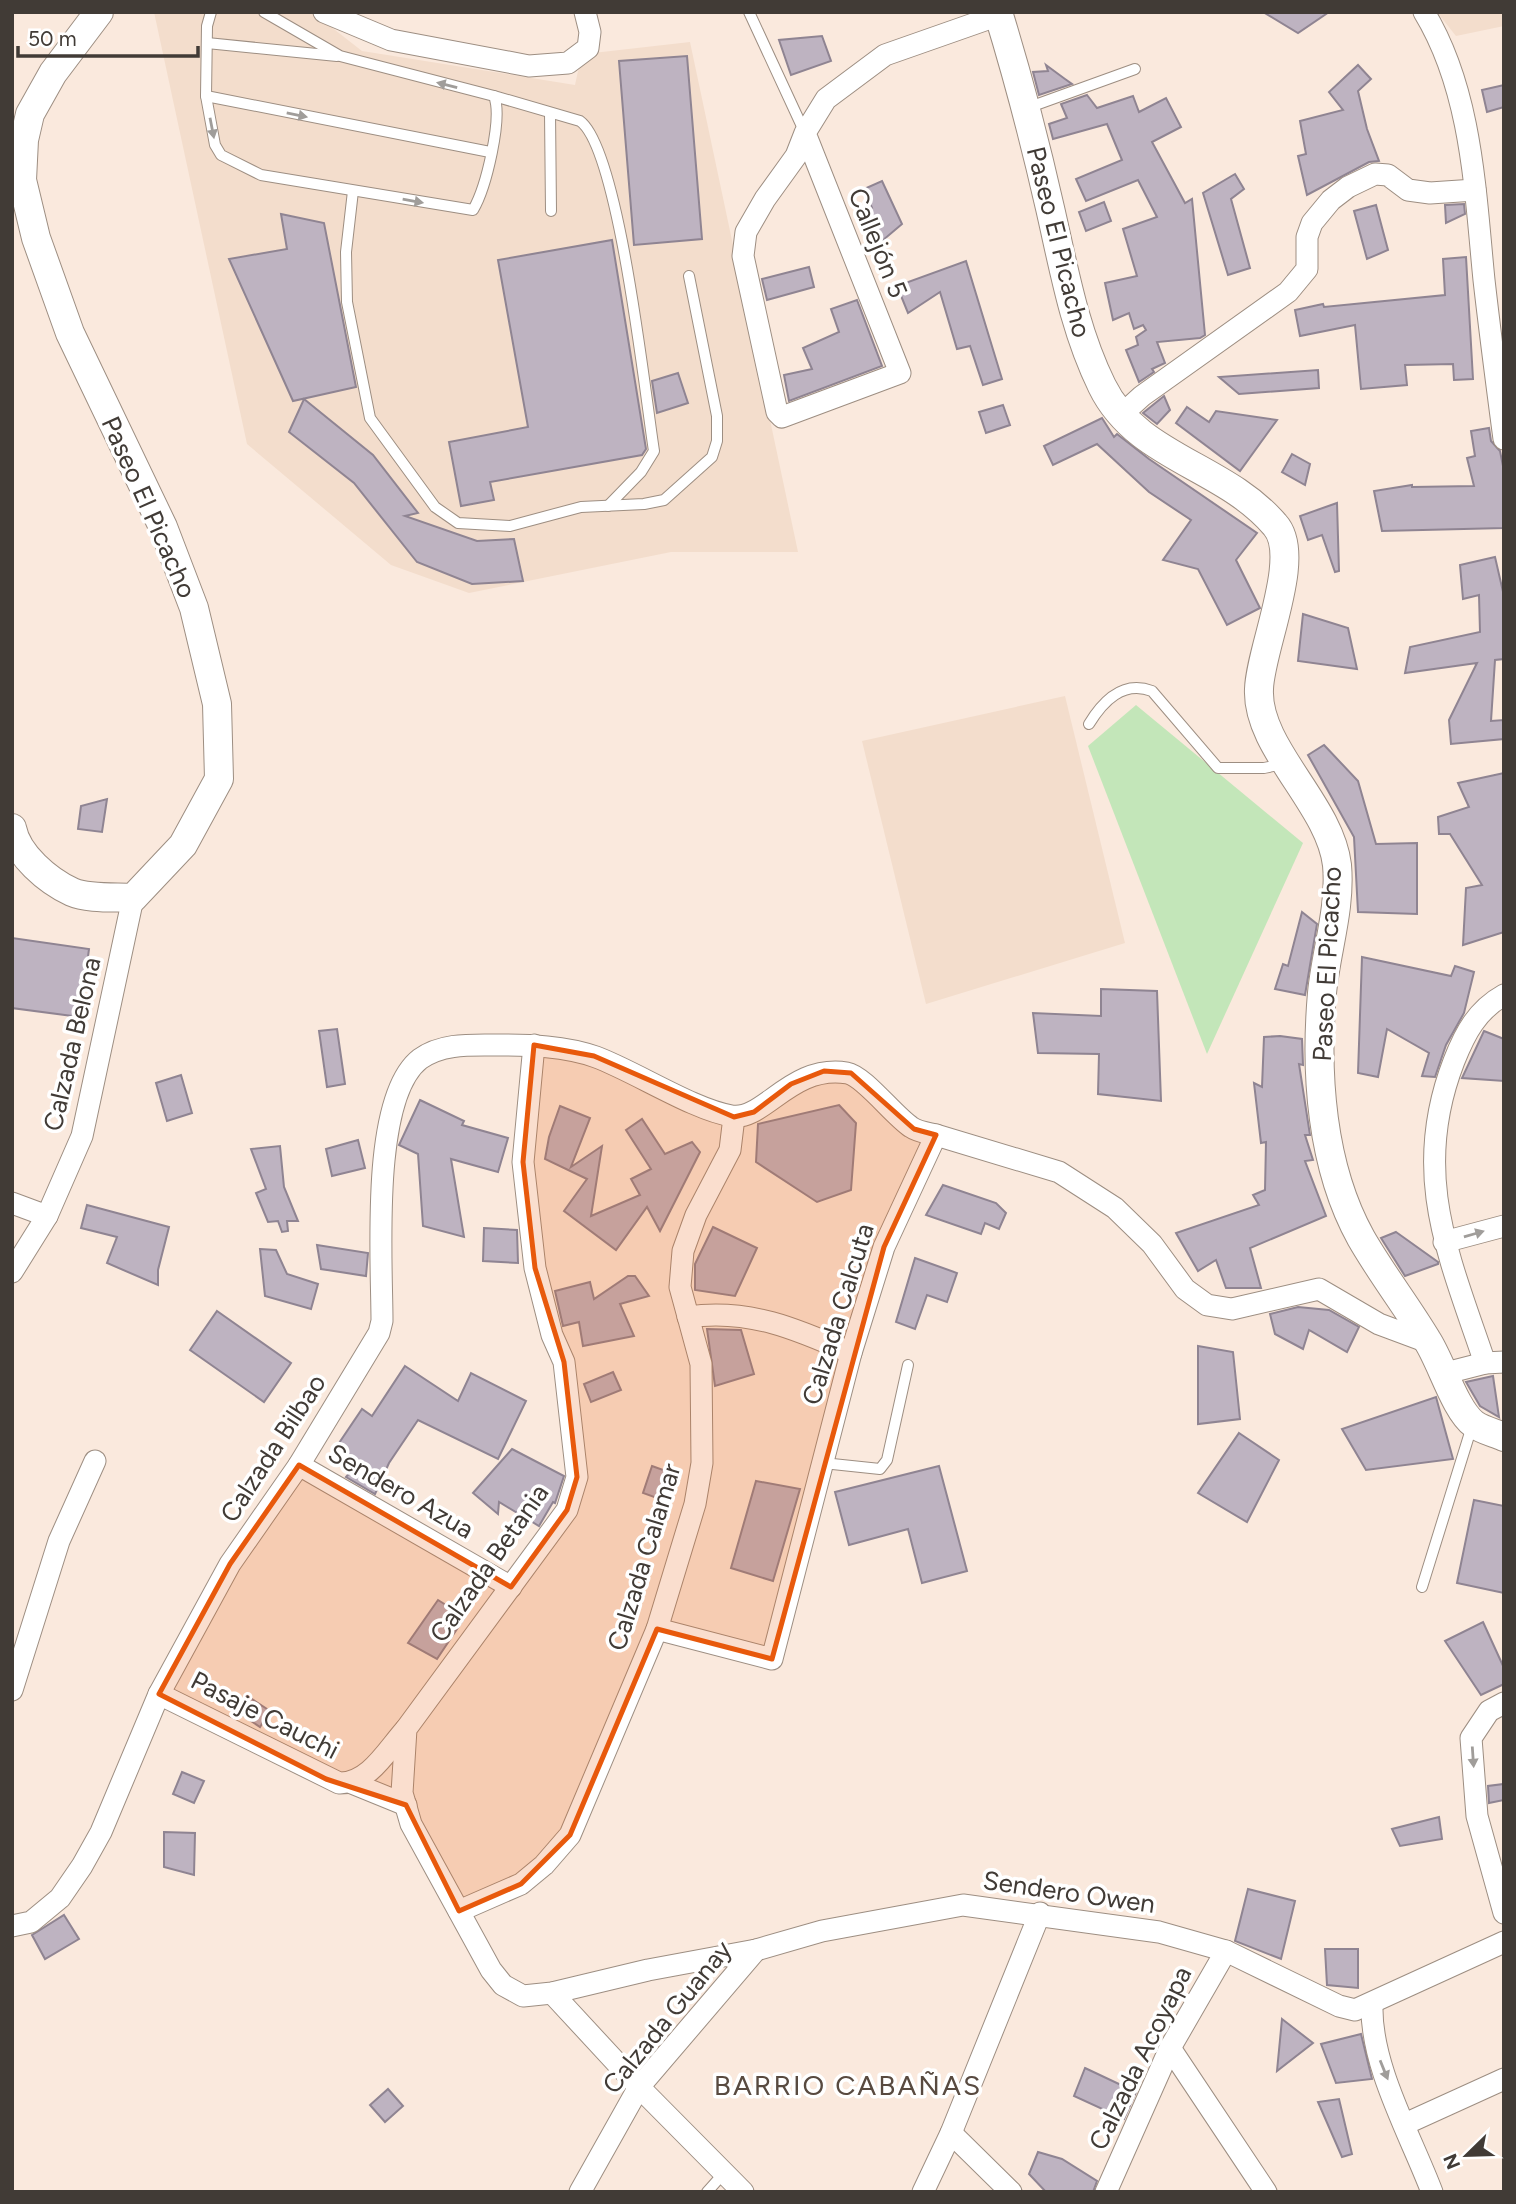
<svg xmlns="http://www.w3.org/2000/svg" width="1516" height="2204" font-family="Figtree,sans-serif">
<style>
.built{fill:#f3ddcc}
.green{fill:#c3e6b9}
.building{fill:#beb3c1;stroke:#8f8492;stroke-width:2}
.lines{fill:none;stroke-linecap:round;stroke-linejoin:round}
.lane-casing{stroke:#9d8e82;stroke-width:12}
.street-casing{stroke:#9d8e82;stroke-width:23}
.secondary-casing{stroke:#9d8e82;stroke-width:30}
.lane{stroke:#fff;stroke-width:10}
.street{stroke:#fff;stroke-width:21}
.secondary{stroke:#fff;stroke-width:28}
.oneway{fill:#a09d9a}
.marked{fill:#e8590c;fill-opacity:0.2;stroke:#e8590c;stroke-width:5;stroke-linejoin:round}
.labels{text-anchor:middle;stroke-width:7;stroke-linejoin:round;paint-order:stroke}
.street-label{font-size:26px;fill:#413b36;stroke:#fff}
.neighbourhood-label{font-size:28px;letter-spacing:2px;fill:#584a40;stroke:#fff}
</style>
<rect width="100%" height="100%" fill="#fae9dd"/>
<g class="built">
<polygon points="154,12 312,12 362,51 575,85 578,71 593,53 690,42 798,552 671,552 469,593 391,565 247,444"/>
<polygon points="1437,12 1504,12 1504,26 1456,36"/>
<polygon points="1065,696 1125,943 926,1004 862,741"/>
</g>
<polygon class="green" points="1136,705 1303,843 1207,1054 1088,746"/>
<g class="building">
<polygon points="1263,12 1329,12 1298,33"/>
<polygon points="822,36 831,61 791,75 779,40"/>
<polygon points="687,56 702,239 634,245 619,61"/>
<polygon points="1046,65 1065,79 1072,84 1039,95 1033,72 1048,71"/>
<polygon points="1358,65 1371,79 1358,91 1367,129 1379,161 1369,162 1307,195 1298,156 1306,154 1300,121 1343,110 1329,92"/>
<polygon points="1504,85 1504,107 1487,112 1482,90"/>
<polygon points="1087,95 1097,108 1133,96 1139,112 1166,98 1181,127 1152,142 1185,203 1192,199 1205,335 1200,338 1157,342 1165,363 1152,369 1154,372 1139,382 1126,350 1138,345 1136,337 1146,330 1143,325 1134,329 1129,313 1113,320 1105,283 1137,276 1123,229 1157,217 1138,180 1086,201 1076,179 1122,160 1107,124 1053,139 1049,124 1067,118 1061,104"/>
<polygon points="1235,174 1244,189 1231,199 1250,268 1228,275 1203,193"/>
<polygon points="882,181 902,224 882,241 867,210 872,208 864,189"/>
<polygon points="1104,202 1111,221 1086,231 1079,212"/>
<polygon points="1464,204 1465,214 1446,223 1445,205"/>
<polygon points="1376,205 1388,250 1367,259 1354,211"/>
<polygon points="281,214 324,223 356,387 293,401 229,259 287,249"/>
<polygon points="612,240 646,449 642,455 490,482 494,500 461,506 449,442 528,427 498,260"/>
<polygon points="1466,257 1473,379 1454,380 1453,364 1405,365 1407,385 1361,389 1355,325 1300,336 1295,310 1323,304 1324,307 1445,295 1443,259"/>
<polygon points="966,261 1002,379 983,385 970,346 957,349 940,292 908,313 897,286"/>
<polygon points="809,267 814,287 767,300 762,279"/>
<polygon points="857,300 882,366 789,401 784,375 812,369 803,348 839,332 831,309"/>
<polygon points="1318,370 1319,388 1239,394 1219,377"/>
<polygon points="678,373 688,403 657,413 652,381"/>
<polygon points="1164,396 1170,410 1157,424 1143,413"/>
<polygon points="304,399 373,455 418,513 405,516 477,541 514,539 523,581 472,584 417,562 354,483 289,432"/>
<polygon points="1003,405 1010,425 986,433 979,412"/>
<polygon points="1187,407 1209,422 1216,411 1277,420 1240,471 1176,423"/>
<polygon points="1102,418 1114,437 1117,434 1149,459 1257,533 1236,560 1260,608 1227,625 1198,569 1163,560 1191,520 1149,492 1097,444 1053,465 1044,446"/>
<polygon points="1489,428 1491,441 1500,451 1504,471 1504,528 1382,531 1374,491 1412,485 1412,487 1474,486 1467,458 1475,456 1471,431"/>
<polygon points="1292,454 1310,464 1305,485 1282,472"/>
<polygon points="1337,503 1339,571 1335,572 1322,535 1308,540 1300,516"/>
<polygon points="1495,557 1504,596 1504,659 1495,660 1491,721 1504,720 1504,739 1451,744 1449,720 1477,663 1405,673 1410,647 1480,632 1479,595 1463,599 1460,565"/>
<polygon points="1303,614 1348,628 1357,669 1298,661"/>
<polygon points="1324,745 1358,781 1376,844 1417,843 1417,914 1358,912 1354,837 1308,755"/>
<polygon points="1504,773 1504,932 1463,945 1466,888 1482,885 1450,834 1439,834 1438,817 1469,807 1458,783"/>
<polygon points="107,799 102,832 78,829 81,806"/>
<polygon points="1302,912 1317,924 1305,995 1275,989 1283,964 1288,966"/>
<polygon points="12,938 89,949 80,1017 12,1008"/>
<polygon points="1362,957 1451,976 1455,966 1474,972 1464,1013 1446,1045 1435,1077 1422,1076 1429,1053 1387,1029 1378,1077 1358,1073"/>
<polygon points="1101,989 1157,991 1161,1101 1098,1094 1099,1054 1038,1053 1033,1013 1101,1016"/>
<polygon points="337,1029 345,1084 327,1087 319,1031"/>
<polygon points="1484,1031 1504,1039 1504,1081 1462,1078"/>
<polygon points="1280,1036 1302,1039 1303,1065 1299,1064 1310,1135 1305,1135 1313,1160 1305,1161 1326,1216 1250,1248 1261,1288 1226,1288 1216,1260 1198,1271 1176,1233 1259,1205 1253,1195 1265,1190 1266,1142 1261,1143 1254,1083 1262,1087 1264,1037"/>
<polygon points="181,1075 192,1113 167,1121 156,1083"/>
<polygon points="420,1100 464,1121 462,1125 508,1138 498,1172 451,1159 464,1237 423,1226 418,1154 399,1145"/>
<polygon points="839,1105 856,1123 851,1190 817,1202 756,1162 758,1124"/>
<polygon points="560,1106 590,1118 571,1167 602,1146 591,1216 640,1195 631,1179 651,1169 626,1130 642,1119 665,1154 692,1142 700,1152 660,1231 647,1207 616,1250 564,1211 587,1179 545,1159 549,1137"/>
<polygon points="358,1140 365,1168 332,1176 326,1149"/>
<polygon points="280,1146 284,1187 298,1221 287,1221 288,1231 282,1232 278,1221 268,1222 256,1193 266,1189 251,1149"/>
<polygon points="943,1185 996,1203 1006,1213 999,1229 985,1223 981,1234 926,1215"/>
<polygon points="87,1205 169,1227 158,1270 158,1285 107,1263 117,1237 81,1228"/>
<polygon points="713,1227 757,1248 735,1296 695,1290 695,1264"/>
<polygon points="484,1228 517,1230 518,1263 483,1261"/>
<polygon points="1396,1232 1438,1262 1438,1264 1405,1276 1381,1238"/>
<polygon points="317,1245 368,1253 366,1276 321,1269"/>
<polygon points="260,1249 276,1250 287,1274 318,1284 311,1309 265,1296"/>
<polygon points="915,1258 957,1273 947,1302 927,1295 915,1329 896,1322"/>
<polygon points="628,1276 635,1276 649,1296 620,1304 634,1336 583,1346 579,1322 563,1326 555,1291 590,1282 594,1299"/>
<polygon points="1298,1307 1329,1310 1359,1327 1347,1352 1309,1330 1303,1349 1275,1334 1270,1314"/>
<polygon points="217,1311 291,1363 264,1402 190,1350"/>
<polygon points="707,1329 741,1330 754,1374 715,1386"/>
<polygon points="1198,1346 1233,1352 1240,1419 1198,1424"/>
<polygon points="405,1366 458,1401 471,1373 526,1401 498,1459 418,1420 389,1463 375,1494 346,1477 359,1462 337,1446 362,1409 372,1416"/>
<polygon points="613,1372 621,1390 591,1402 584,1384"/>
<polygon points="1493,1376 1499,1417 1480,1406 1466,1382"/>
<polygon points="1436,1397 1453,1459 1366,1470 1342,1429"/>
<polygon points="1239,1433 1279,1460 1247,1522 1198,1493"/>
<polygon points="512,1449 564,1476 555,1503 553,1502 539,1526 499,1502 498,1514 473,1493"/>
<polygon points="652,1466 677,1475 668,1502 643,1493"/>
<polygon points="939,1466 967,1571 922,1583 908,1529 849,1545 835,1492"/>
<polygon points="756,1481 800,1489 773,1581 731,1568"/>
<polygon points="1474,1500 1504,1506 1504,1593 1457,1583"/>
<polygon points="438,1600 465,1617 437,1659 408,1643"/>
<polygon points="1483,1622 1504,1668 1504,1684 1481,1695 1445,1641"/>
<polygon points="246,1695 270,1711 260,1727 236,1711"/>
<polygon points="182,1772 204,1781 194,1803 173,1794"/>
<polygon points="1504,1784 1504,1800 1489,1803 1488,1786"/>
<polygon points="1439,1817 1442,1839 1400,1846 1392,1829"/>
<polygon points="164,1832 195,1833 194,1875 164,1867"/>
<polygon points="1248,1889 1295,1901 1281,1959 1235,1941"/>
<polygon points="64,1915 79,1939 45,1959 32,1935"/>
<polygon points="1325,1949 1358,1949 1358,1988 1327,1985"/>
<polygon points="1282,2019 1313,2043 1277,2071"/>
<polygon points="1361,2034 1372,2079 1336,2083 1321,2044"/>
<polygon points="1085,2068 1136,2092 1124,2119 1074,2096"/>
<polygon points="388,2089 403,2106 385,2122 370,2105"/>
<polygon points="1339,2099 1352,2154 1342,2157 1318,2102"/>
<polygon points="1038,2152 1062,2159 1097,2181 1093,2192 1046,2192 1029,2174"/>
</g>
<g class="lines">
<defs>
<g id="lane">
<path d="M211 12 207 26 206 96 215 145 221 155 261 175 473 210C486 188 503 118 494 96L340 56 264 12"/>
<polyline points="749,12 805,133"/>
<polyline points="207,43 337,56"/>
<polyline points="206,96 490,152"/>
<path d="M494 96 580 121C619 149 645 394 654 451L641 472 608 506"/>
<polyline points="1027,108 1135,69"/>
<polyline points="550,113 551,211"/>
<polyline points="353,191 346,252 347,302 370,418 435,507 458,523 510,526 581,507 644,504 664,500 712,457 717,441 717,416 689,276"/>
<path d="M1089 724C1103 701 1123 680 1152 691L1218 768H1264L1283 764"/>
<polyline points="823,1463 880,1469 887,1460 908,1365"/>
<polyline points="1422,1587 1472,1426"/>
<polyline points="707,2192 724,2173"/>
</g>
<g id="street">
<polyline points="324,12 391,40 529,66 568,63 588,48 590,32 585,12"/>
<path d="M1424 12C1472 91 1475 190 1484 280 1490 333 1497 386 1504 439"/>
<polyline points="805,133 900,373 782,417 777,412 743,256 746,232 765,199 796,156 805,133 826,99 885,55 999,15"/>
<polyline points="1120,416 1142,396 1288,292 1307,269 1307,237 1312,223 1331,200 1348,187 1375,174 1388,175 1408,190 1430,193 1475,190"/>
<polyline points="534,1045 523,1162 535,1268 552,1335 564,1362 577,1477 567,1510 406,1729 402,1793 411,1824 491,1970 503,1985 523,1996 552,1993 648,1970 756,1950 822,1931 963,1905 1159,1932 1226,1951 1339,2006 1355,2010 1504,1942"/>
<polyline points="12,1203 47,1216"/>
<polyline points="1444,1242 1504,1226"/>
<polyline points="12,1272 47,1216 82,1136 133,898"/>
<path d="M688 1317C748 1308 797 1329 851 1353"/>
<path d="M1485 1363C1449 1256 1410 1174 1454 1061 1465 1033 1477 1010 1504 995"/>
<polyline points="1446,1373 1485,1363 1504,1362"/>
<polyline points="299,1465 511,1587"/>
<polyline points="657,1629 772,1659 851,1353 884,1247 936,1135 1059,1172 1115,1208 1152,1244 1185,1289 1207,1305 1232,1309 1319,1289 1379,1324 1430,1343"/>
<polyline points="12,1690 59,1541 95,1461"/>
<path d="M159 1694 339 1783C369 1784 387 1750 406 1729"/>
<polyline points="1504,1703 1489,1711 1471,1738 1477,1816 1504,1913"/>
<polyline points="352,1783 406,1805"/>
<polyline points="459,1911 521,1884 544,1865 570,1835 657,1629 695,1504 702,1463 701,1364 680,1287 683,1251 696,1215 730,1150 734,1117"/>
<path d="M12 1926 31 1922 60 1898 82 1866 101 1832 159 1694 230 1564 299 1465 379 1333 382 1321C382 1261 370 1098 420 1059 442 1043 471 1045 497 1045 529 1045 565 1046 596 1057 636 1072 694 1110 732 1116 764 1121 791 1064 847 1073 864 1076 894 1116 911 1127 918 1132 928 1133 936 1135"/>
<polyline points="552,1993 639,2087 743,2192"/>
<path d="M1372 2004C1370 2065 1410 2134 1432 2192"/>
<polyline points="1170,2048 1266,2192"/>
<polyline points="1405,2124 1504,2079"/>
<polyline points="951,2133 1011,2192"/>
<polyline points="580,2192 639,2087 756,1950"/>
<polyline points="923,2192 951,2133 1040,1913"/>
<polyline points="1106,2192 1170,2048 1226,1951"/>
</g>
<g id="secondary">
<path d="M998 12C1018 77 1035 142 1050 208 1064 269 1074 329 1102 386 1137 458 1224 465 1275 525 1303 556 1260 649 1259 689 1256 748 1330 804 1337 865 1341 908 1326 951 1322 993 1315 1073 1321 1166 1361 1238 1381 1273 1406 1305 1427 1340 1441 1361 1455 1410 1474 1424 1482 1430 1495 1433 1504 1437"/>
<path d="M12 828C17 855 48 881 72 892 88 899 115 897 133 898L183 845 219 779 217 704 194 608 163 527 70 333 36 238 22 180 24 140 30 114 53 73 99 12"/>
</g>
</defs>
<use href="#lane" class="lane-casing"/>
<use href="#street" class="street-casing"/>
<use href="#secondary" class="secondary-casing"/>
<use href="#lane" class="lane"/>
<use href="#street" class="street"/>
<use href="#secondary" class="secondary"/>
</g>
<defs><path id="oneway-solid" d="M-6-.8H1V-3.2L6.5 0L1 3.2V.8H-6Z" transform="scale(1.75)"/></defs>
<g class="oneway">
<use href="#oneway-solid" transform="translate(447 85) rotate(-166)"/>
<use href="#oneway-solid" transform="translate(297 115) rotate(11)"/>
<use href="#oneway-solid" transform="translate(212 128) rotate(79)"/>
<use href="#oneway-solid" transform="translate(413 201) rotate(10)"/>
<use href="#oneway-solid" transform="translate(1474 1234) rotate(-16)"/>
<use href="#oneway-solid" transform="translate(1473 1757) rotate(86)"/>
<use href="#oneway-solid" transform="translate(1384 2070) rotate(68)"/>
</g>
<path class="marked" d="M534 1045 594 1056 734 1117 754 1112 791 1084 824 1071 851 1073 914 1129 936 1135 884 1247 772 1659 657 1629 570 1835 521 1884 459 1911 406 1805 326 1779 159 1694 230 1564 299 1465 511 1587 567 1510 577 1477 564 1362 535 1268 523 1162Z"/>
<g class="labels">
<g class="street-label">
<text transform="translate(1059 242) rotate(76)" y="9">Paseo El Picacho</text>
<text transform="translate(878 243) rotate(68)" y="9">Callejón 5</text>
<text transform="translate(149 507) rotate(66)" y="9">Paseo El Picacho</text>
<text transform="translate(1327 964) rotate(-87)" y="9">Paseo El Picacho</text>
<text transform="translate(72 1044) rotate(-77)" y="9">Calzada Belona</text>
<text transform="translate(838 1314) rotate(-73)" y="9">Calzada Calcuta</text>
<text transform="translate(273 1448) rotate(-57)" y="9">Calzada Bilbao</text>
<text transform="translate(401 1491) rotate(30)" y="9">Sendero Azua</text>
<text transform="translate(644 1557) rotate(-73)" y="9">Calzada Calamar</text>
<text transform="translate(489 1563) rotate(-55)" y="9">Calzada Betania</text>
<text transform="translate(265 1715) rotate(27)" y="9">Pasaje Cauchi</text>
<text transform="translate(1069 1892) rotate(8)" y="9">Sendero Owen</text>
<text transform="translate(667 2017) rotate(-51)" y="9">Calzada Guanay</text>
<text transform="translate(1140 2058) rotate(-64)" y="9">Calzada Acoyapa</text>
</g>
<g class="neighbourhood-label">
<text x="848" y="2095">BARRIO CABAÑAS</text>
</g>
</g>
<rect width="1516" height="2204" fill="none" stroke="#413b36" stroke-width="28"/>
<g transform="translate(1467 2155) rotate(247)" stroke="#ffffff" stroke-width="5" paint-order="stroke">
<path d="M0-5L12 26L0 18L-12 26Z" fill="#413b36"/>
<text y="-10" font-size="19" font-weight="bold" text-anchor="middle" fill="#413b36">N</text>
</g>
<path d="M18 46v10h180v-10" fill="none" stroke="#413b36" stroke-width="3.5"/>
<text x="28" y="46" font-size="21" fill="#413b36" stroke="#ffffff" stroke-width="5" paint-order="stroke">50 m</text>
</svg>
